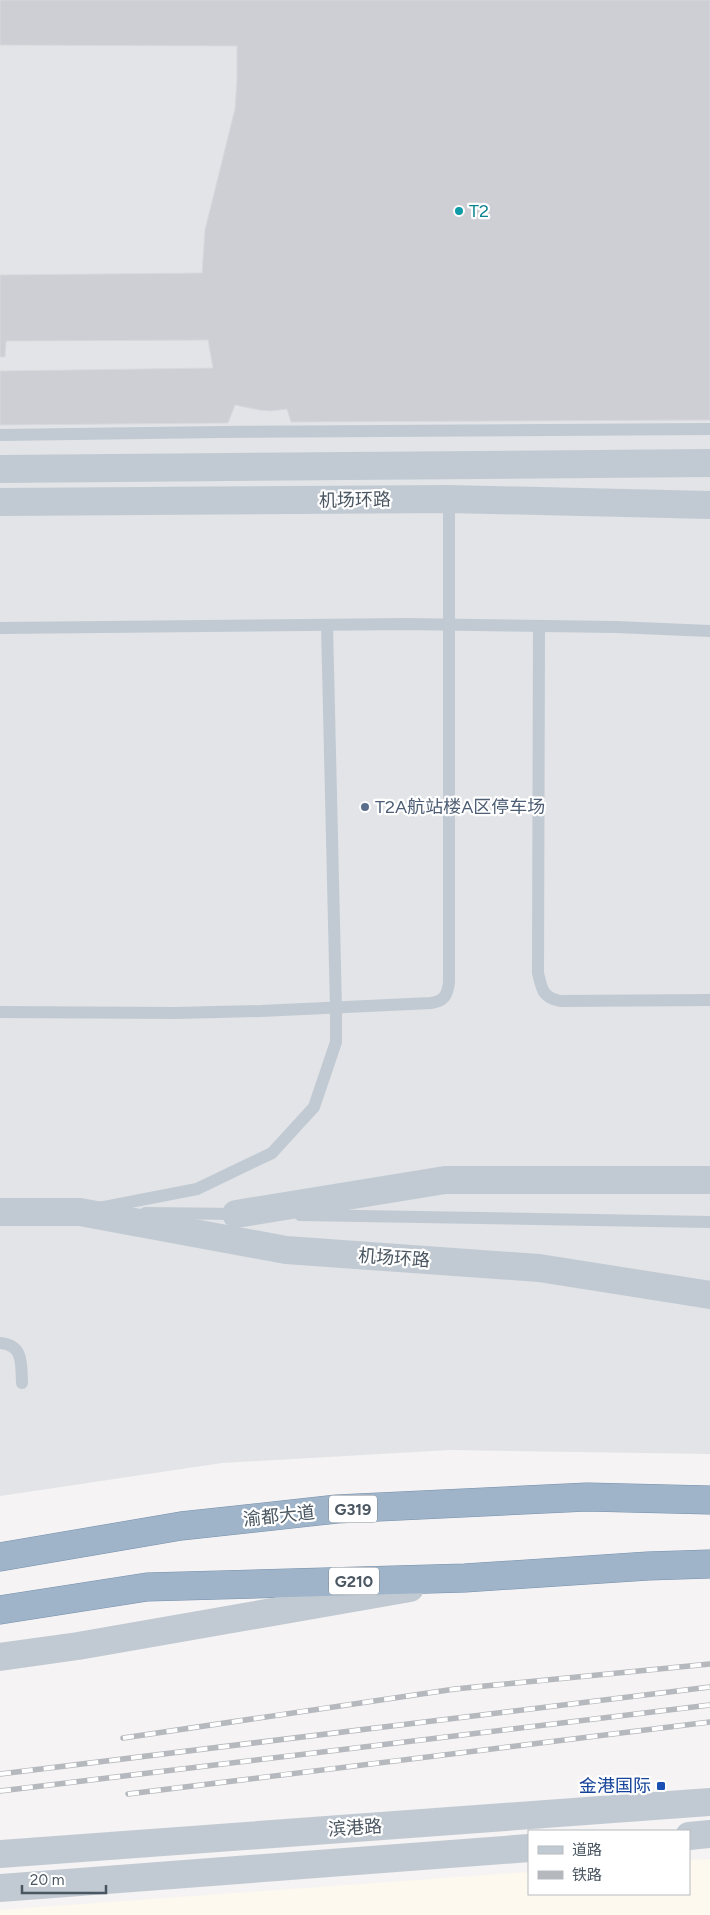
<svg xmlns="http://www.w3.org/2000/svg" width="710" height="1915" font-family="Figtree,'Noto Sans SC',sans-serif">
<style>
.commercial{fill:#fdf9ef}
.airport{fill:#e2e4e7}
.building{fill:#cdcfd5;stroke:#d7d9de}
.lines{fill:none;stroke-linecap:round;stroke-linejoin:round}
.trunk-casing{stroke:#7690ad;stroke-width:29}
.service{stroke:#c1cad2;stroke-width:12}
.tertiary{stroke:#c1cad2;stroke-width:28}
.trunk{stroke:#9fb4c9;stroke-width:28}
.rail-casing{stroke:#b5b8bd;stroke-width:5.5}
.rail{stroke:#fff;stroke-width:4;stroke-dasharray:11;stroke-linecap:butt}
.culture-dot{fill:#0f9aa8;stroke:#fff;stroke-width:2}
.service-dot{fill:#5c6f8a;stroke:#fff;stroke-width:2}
.transit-dot{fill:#1a4fb4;stroke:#fff;stroke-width:2}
.labels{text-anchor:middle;stroke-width:4.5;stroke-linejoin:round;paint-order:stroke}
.shield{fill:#fff;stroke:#808990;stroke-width:1}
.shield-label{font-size:16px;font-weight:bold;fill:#4a5661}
.culture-label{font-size:18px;fill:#0d838f;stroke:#fff;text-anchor:start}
.street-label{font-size:18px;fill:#4a5661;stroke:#fff}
.service-label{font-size:18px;fill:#4e5e75;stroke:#fff;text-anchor:start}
.transit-label{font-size:18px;fill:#164399;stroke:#fff;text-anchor:end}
</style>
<rect width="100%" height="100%" fill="#f5f3f3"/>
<polygon class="commercial" points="710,1859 710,1915 0,1915 0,1910 529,1872 529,1894 689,1894 689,1860"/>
<polygon class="airport" points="0,0 710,0 710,1454 450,1450 222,1463 0,1496"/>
<polygon class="building" points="0,0 710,0 710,420 291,422 287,409 271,411 259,410 235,405 228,423 0,425 0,371 213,368 208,340 6,341 5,357 0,357 0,275 202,273 205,230 235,109 237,79 237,46 0,45"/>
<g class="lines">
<defs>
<g id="trunk">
<polyline points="0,1557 181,1526 337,1509 587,1497 710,1500"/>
<polyline points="0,1610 147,1587 465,1578 648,1566 710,1564"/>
</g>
</defs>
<use href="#trunk" class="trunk-casing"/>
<g class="service">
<polyline points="0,435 220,432 710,429"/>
<path d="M539 626 538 973C542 989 542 997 560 1001L710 1000"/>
<polyline points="0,628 406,624 616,627 710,631"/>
<path d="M0 1012 176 1013 261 1011 431 1003C444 1001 447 996 449 983V499"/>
<polyline points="99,1208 197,1189 272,1153 314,1107 336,1042 336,1008 327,625"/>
<polyline points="145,1213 240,1214"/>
<polyline points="300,1215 710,1222"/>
<path d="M0 1343C24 1345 21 1364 22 1383"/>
</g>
<g class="tertiary">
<polyline points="0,469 710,463"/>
<polyline points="0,502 449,499 710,505"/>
<polyline points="0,1212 80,1212 286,1250 539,1268 710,1295"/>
<polyline points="236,1214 445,1180 710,1180"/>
<polyline points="0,1657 78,1646 410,1588"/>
<polyline points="689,1836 710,1834"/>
<polyline points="0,1854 710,1802"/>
<polyline points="0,1888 529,1848"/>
</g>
<use href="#trunk" class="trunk"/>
<defs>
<g id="rail">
<polyline points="123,1738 455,1689 710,1664"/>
<polyline points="0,1774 710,1687"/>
<polyline points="0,1791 710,1705"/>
<polyline points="128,1794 710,1722"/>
</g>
</defs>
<use href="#rail" class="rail-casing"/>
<use href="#rail" class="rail"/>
</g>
<circle class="culture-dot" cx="459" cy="211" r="5"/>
<circle class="service-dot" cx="365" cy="807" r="5"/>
<rect class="transit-dot" x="656" y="1781" width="10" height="10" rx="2.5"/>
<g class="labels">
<g class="shield">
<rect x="329" y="1495.5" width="48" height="27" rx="4"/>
<rect x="329" y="1567.5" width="50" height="27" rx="4"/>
</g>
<g class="shield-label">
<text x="353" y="1515">G319</text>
<text x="354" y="1587">G210</text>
</g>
<g class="culture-label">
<text x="469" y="217">T2</text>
</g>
<g class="street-label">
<text transform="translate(355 500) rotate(-1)" y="6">机场环路</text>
<text transform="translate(394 1258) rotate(4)" y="6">机场环路</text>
<text transform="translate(279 1516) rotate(-6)" y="6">渝都大道</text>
<text transform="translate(355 1828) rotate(-4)" y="6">滨港路</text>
</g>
<g class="service-label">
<text x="375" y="813">T2A航站楼A区停车场</text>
</g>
<g class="transit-label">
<text x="651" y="1792">金港国际</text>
</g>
</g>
<rect x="528" y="1830" width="162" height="65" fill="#ffffff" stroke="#b7bbc0"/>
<rect x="538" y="1846" width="25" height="8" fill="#c1cad2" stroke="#b7bbc0"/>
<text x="572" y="1855" font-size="15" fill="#4a5661">道路</text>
<rect x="538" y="1871" width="25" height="8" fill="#b5b8bd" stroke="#b7bbc0"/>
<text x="572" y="1880" font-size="15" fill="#4a5661">铁路</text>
<path d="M22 1885v8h84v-8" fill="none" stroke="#4a5661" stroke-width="2.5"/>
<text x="30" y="1885" font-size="15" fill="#4a5661" stroke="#ffffff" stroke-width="4" paint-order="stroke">20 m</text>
</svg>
